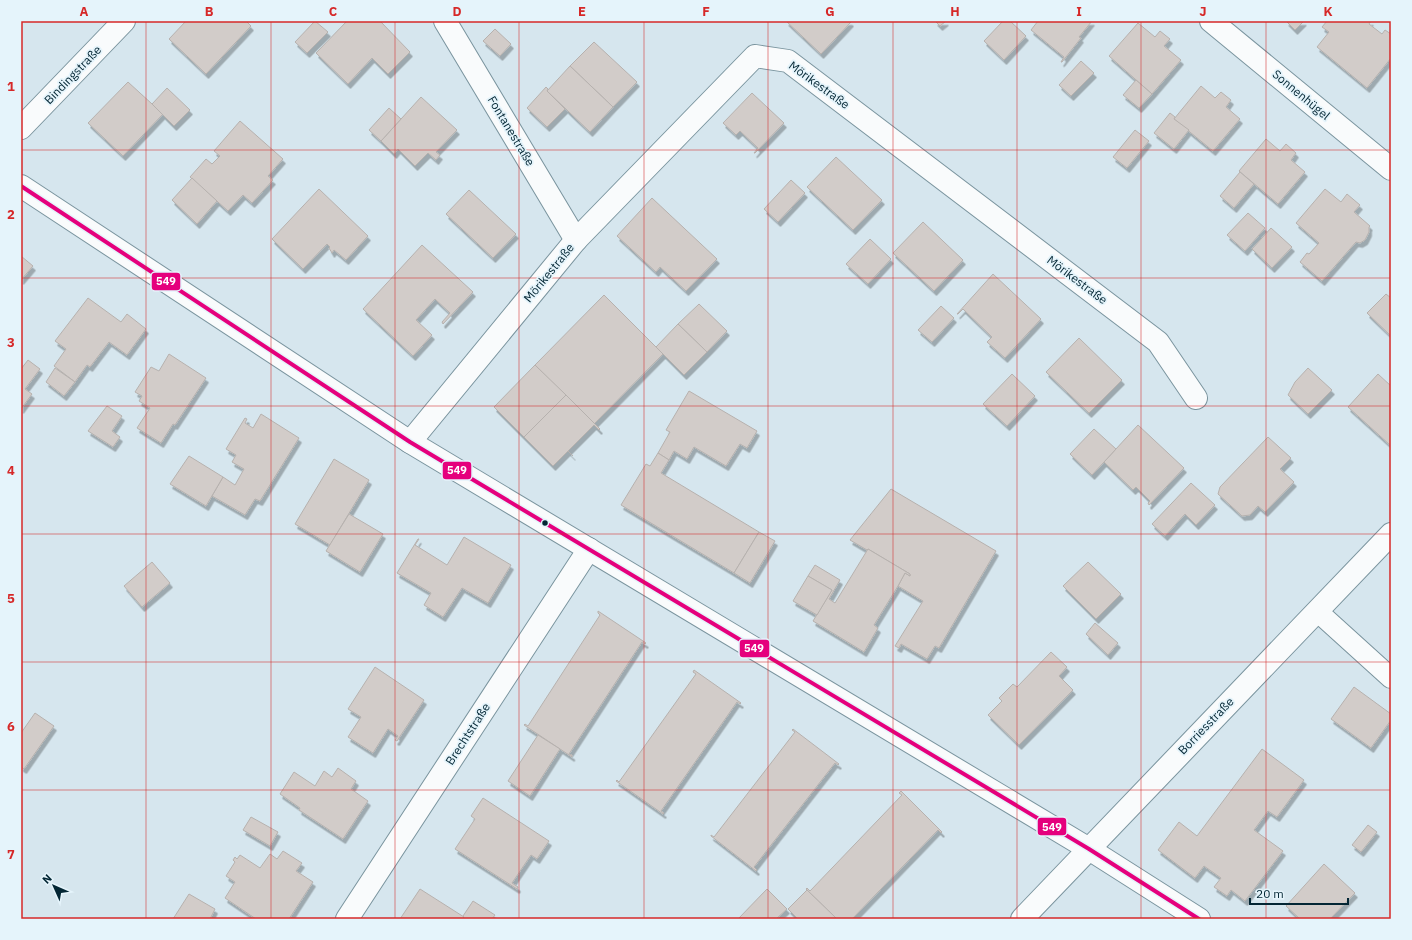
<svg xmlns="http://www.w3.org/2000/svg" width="1412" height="940" font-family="'IBM Plex Sans',sans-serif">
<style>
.building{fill:#d2ccc9;stroke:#b6b1ae;filter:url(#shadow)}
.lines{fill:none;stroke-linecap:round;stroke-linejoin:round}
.lane-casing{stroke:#7a949e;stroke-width:22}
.street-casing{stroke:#7a949e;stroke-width:24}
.secondary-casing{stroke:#7a949e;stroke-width:24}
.lane{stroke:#f9fbfc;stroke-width:20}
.street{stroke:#f9fbfc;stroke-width:22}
.secondary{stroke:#f9fbfc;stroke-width:22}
.bus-1-casing{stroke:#e5f4fb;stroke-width:7}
.bus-1{stroke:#e5007d;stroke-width:4}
.grid{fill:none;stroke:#d62828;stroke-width:1;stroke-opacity:0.55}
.bus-dot{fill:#032634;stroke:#e5f4fb;stroke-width:1.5}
.labels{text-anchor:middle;stroke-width:3.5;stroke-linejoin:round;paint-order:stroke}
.street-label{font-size:12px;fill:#032634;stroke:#e5f4fb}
.line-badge{stroke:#e5f4fb;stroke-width:1.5}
.badge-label{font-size:11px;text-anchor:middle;font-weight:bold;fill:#fff}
.neatline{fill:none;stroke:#d62828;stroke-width:1.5}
.grid-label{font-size:13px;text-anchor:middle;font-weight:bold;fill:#d62828}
</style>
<defs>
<filter id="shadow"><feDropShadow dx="2.5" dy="4.5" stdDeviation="0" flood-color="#0004"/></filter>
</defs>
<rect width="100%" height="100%" fill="#d6e6ee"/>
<g class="building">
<polygon points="186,21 246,21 251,26 206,74 169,39"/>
<polygon points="315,21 328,32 307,53 295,42"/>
<polygon points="347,21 380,21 410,52 388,74 372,58 348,84 316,53"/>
<polygon points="786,21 850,21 851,22 821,54"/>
<polygon points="935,21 946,21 940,26"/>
<polygon points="1003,21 1010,21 1026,36 1004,60 984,41"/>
<polygon points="1038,21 1092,21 1079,37 1081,38 1062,62 1061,62 1064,57 1031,30"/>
<polygon points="1286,21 1304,21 1295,30"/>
<polygon points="1327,21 1371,21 1369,24 1382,34 1385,30 1391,34 1391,58 1367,88 1317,47 1329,32 1322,27"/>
<polygon points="1138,23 1155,37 1160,31 1170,39 1164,46 1181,60 1152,94 1109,56"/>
<polygon points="495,29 511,44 500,56 483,41"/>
<polygon points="594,42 637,82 613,107 570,66"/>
<polygon points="1081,61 1094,73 1071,96 1059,85"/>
<polygon points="570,66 613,107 590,132 547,91"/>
<polygon points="1136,80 1152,94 1139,108 1123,95"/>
<polygon points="128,82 163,114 123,156 88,123"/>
<polygon points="1201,86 1215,98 1221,92 1231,100 1226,107 1240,119 1213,151 1174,119"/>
<polygon points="546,87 548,89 547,91 565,109 547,127 527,108"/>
<polygon points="167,88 190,110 174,126 152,104"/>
<polygon points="752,93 784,123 755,153 754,153 758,148 740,131 736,135 723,123"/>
<polygon points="421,97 457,130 436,152 440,155 436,160 428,153 415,166 398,149 394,154 381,141"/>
<polygon points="389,108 401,119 381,141 369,130"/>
<polygon points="1170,113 1175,117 1174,119 1189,130 1174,149 1154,133"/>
<polygon points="240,121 283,159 268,176 273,180 252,203 243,195 228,211 190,177 206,159 212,164 220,156 214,151"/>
<polygon points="1135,130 1149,141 1127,168 1113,157"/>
<polygon points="1266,139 1280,151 1286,144 1296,153 1291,160 1305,172 1278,204 1239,171"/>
<polygon points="836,157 882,200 853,230 807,187"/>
<polygon points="1240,172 1254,184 1234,208 1220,196"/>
<polygon points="192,178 217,201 197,224 172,200"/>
<polygon points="791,180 805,193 778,222 764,209"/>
<polygon points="319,189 368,236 346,260 334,250 332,253 329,248 330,247 327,244 303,269 272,239"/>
<polygon points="1325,189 1341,202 1347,194 1360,205 1354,212 1370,226 1369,227 1369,232 1365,240 1360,243 1356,242 1322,281 1300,262 1307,253 1309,254 1319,243 1296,223"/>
<polygon points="469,190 516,234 493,258 446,214"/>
<polygon points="652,198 717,259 686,291 660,267 656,272 617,236"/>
<polygon points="1248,213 1265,228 1245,251 1227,235"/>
<polygon points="923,222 963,260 934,291 893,253"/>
<polygon points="1271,228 1292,247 1272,268 1252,249"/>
<polygon points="870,239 891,259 868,284 846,264"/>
<polygon points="422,245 473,292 443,324 442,322 450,313 435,299 416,320 432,335 413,356 363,309"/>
<polygon points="21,256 33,266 21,280"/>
<polygon points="993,274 1041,319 1005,358 987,342 992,337 963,309 958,314 957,314"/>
<polygon points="1386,294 1391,298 1391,336 1367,313"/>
<polygon points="604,295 663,354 594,424 535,365"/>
<polygon points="88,298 121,322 127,314 146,329 127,355 109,342 90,367 87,365 75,382 54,366 66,349 55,341"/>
<polygon points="699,304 727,331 707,352 678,324"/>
<polygon points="941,306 954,318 932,342 918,330"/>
<polygon points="678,324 707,352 684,375 656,347"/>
<polygon points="1079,338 1122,380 1089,413 1046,372"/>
<polygon points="169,354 206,378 175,425 173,424 161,443 137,428 150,408 139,401 142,396 135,392 151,367 159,371"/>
<polygon points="28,360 40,369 25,389 32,394 21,409 21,369"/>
<polygon points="535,365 566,395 524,437 494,407"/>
<polygon points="55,368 75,382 64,396 46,382"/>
<polygon points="1308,368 1332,390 1308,414 1288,395 1295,382"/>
<polygon points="1012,374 1035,396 1007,426 983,404"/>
<polygon points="1378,374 1391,386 1390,445 1348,407"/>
<polygon points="689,391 757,431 747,448 740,444 726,466 694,447 687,459 674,451 669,460 658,453 670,432 666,430"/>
<polygon points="566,395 600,429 599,430 594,425 568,451 573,456 568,451 553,466 524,437"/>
<polygon points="107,406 122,416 112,431 120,437 113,447 88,431"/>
<polygon points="261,414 299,438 260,501 255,499 245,515 212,496 223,477 235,485 244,469 232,462 236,455 226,449 245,418 247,419 245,423 253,428"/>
<polygon points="1138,425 1184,468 1149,505 1148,503 1150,501 1136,487 1133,490 1104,462"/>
<polygon points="1094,429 1116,449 1092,475 1070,454"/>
<polygon points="1268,437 1291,458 1280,469 1294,482 1265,512 1258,506 1250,515 1242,516 1218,494 1220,487"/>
<polygon points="658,453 669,460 661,473 759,532 734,573 621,505 646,464 650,466"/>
<polygon points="189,456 223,477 206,506 170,484"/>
<polygon points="334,459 369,480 330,545 295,524"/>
<polygon points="1191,483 1215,505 1196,525 1185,514 1165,536 1152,524"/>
<polygon points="891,489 996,551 939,648 935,646 927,659 901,644 899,648 895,646 923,601 898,586 905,573 910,576 910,574 868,549 867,550 850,540"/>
<polygon points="349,514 383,534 360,572 326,551"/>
<polygon points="759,532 775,541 750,583 734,573"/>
<polygon points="464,537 511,565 488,603 462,588 443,617 424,605 431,593 397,573 418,539 419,539 415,545 447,565"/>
<polygon points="868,549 910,574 910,576 905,573 898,586 874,625 878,628 864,652 813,621 832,590 808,576 815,565 840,580 829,599 835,603"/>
<polygon points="152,562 170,583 142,607 124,586"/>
<polygon points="1088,562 1121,594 1096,619 1063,586"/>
<polygon points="808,576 832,590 817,615 793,601"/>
<polygon points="598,611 646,643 645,644 642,642 569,754 572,755 572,757 524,725 525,724 528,726 600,615 598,613"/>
<polygon points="1095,623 1118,643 1108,655 1086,634"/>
<polygon points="1051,652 1067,667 1059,676 1073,690 1019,745 988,715 1002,701 999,698 1013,684 1017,687"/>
<polygon points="375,667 424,700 397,741 395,740 398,736 388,729 373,753 348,737 361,717 348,709"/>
<polygon points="694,670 741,703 740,704 737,702 661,811 664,813 663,814 616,781 617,780 619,782 696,674 693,672"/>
<polygon points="1354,687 1391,714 1391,720 1371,748 1331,719"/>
<polygon points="35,713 54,726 24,769 21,767 21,733"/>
<polygon points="793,729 839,764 838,765 835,763 754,867 757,870 756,871 711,836 711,835 714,837 795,732 792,730"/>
<polygon points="538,735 560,749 530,796 508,781"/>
<polygon points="1262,749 1304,780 1277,817 1268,811 1254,830 1283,851 1245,901 1231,890 1227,896 1214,887 1221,878 1204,866 1195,878 1158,850 1179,822 1197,836"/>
<polygon points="338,768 356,781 351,789 368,801 343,839 299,810 300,808 280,794 294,772 315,786 324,771 332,777"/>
<polygon points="901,791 942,832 941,833 938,830 852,919 837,919 806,889 807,888 810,891 902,795 899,793"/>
<polygon points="483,798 549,841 537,859 531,855 512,883 518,887 517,889 455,849 475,819 471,816"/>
<polygon points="251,817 278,832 270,846 243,830"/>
<polygon points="1368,825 1377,832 1361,852 1352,845"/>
<polygon points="283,851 302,863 296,871 313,882 289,919 256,919 225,898 235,882 226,876 235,862 233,860 235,857 237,859 240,855 260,868 270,854 277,859"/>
<polygon points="1324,864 1355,893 1330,919 1300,919 1286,906"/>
<polygon points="420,889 464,917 462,919 400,919"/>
<polygon points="767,889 787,909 776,919 738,919"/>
<polygon points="807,890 837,919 798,919 788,909"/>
<polygon points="189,894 215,909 210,919 173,919"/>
<polygon points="473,901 495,915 492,919 462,919 464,917 463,916"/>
</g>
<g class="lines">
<defs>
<polyline id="lane" points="1317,611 1391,678"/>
<g id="street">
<polyline points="445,21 576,240"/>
<polyline points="1211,21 1391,169"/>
<polyline points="21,128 124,21"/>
<polyline points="21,186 410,442 1089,849 1199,919"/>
<polyline points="410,442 576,240 755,56 788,61 1158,342 1196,398"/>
<polyline points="347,919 589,549"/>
</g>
<polyline id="secondary" points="1022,919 1391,534"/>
</defs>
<use href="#lane" class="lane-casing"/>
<use href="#street" class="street-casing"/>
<use href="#secondary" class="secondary-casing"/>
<use href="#lane" class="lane"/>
<use href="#street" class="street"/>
<use href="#secondary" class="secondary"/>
<defs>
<polyline id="bus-1" points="21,186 410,442 1089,849 1199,919"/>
</defs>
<use href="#bus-1" class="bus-1-casing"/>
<use href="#bus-1" class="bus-1"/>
</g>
<path class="grid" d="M146 21V919M271 21V919M395 21V919M519 21V919M644 21V919M768 21V919M893 21V919M1017 21V919M1141 21V919M1266 21V919M21 150H1391M21 278H1391M21 406H1391M21 534H1391M21 662H1391M21 790H1391"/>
<circle class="bus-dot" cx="545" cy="523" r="3.5"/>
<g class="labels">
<g class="street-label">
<text transform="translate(73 75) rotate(-46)" y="4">Bindingstraße</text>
<text transform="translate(819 85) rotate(36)" y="4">Mörikestraße</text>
<text transform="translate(1301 95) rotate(40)" y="4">Sonnenhügel</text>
<text transform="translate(511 131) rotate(59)" y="4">Fontanestraße</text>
<text transform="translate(549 273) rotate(-51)" y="4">Mörikestraße</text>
<text transform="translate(1077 280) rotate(37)" y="4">Mörikestraße</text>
<text transform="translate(1206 726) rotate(-46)" y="4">Borriesstraße</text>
<text transform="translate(468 734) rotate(-57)" y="4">Brechtstraße</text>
</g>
</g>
<g class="line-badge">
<rect x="151" y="272" width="30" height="19" rx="4" fill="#e5007d"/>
<rect x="442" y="461" width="30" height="19" rx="4" fill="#e5007d"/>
<rect x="739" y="639" width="31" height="19" rx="4" fill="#e5007d"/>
<rect x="1037" y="817" width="30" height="19" rx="4" fill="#e5007d"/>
</g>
<g class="badge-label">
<text x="166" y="285">549</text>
<text x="457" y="474">549</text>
<text x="754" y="652">549</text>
<text x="1052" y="831">549</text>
</g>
<rect width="1412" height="940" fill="none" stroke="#e5f4fb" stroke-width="44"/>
<g transform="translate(54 886) rotate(315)" stroke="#e5f4fb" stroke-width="3" paint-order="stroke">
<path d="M0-3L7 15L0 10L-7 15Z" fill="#032634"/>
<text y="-6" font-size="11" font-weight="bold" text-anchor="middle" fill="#032634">N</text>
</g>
<path d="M1250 898v6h98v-6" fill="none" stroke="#032634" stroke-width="2"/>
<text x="1256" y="898" font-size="12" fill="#032634" stroke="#e5f4fb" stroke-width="3" paint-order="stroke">20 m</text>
<rect x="22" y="22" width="1368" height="896" class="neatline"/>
<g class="grid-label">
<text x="84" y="16">A</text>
<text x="209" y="16">B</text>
<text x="333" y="16">C</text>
<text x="457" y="16">D</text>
<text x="582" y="16">E</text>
<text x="706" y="16">F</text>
<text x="830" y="16">G</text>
<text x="955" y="16">H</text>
<text x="1079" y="16">I</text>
<text x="1203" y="16">J</text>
<text x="1328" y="16">K</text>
<text x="11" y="91">1</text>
<text x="11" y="219">2</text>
<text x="11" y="347">3</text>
<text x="11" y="475">4</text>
<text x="11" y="603">5</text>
<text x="11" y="731">6</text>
<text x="11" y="859">7</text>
</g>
</svg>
